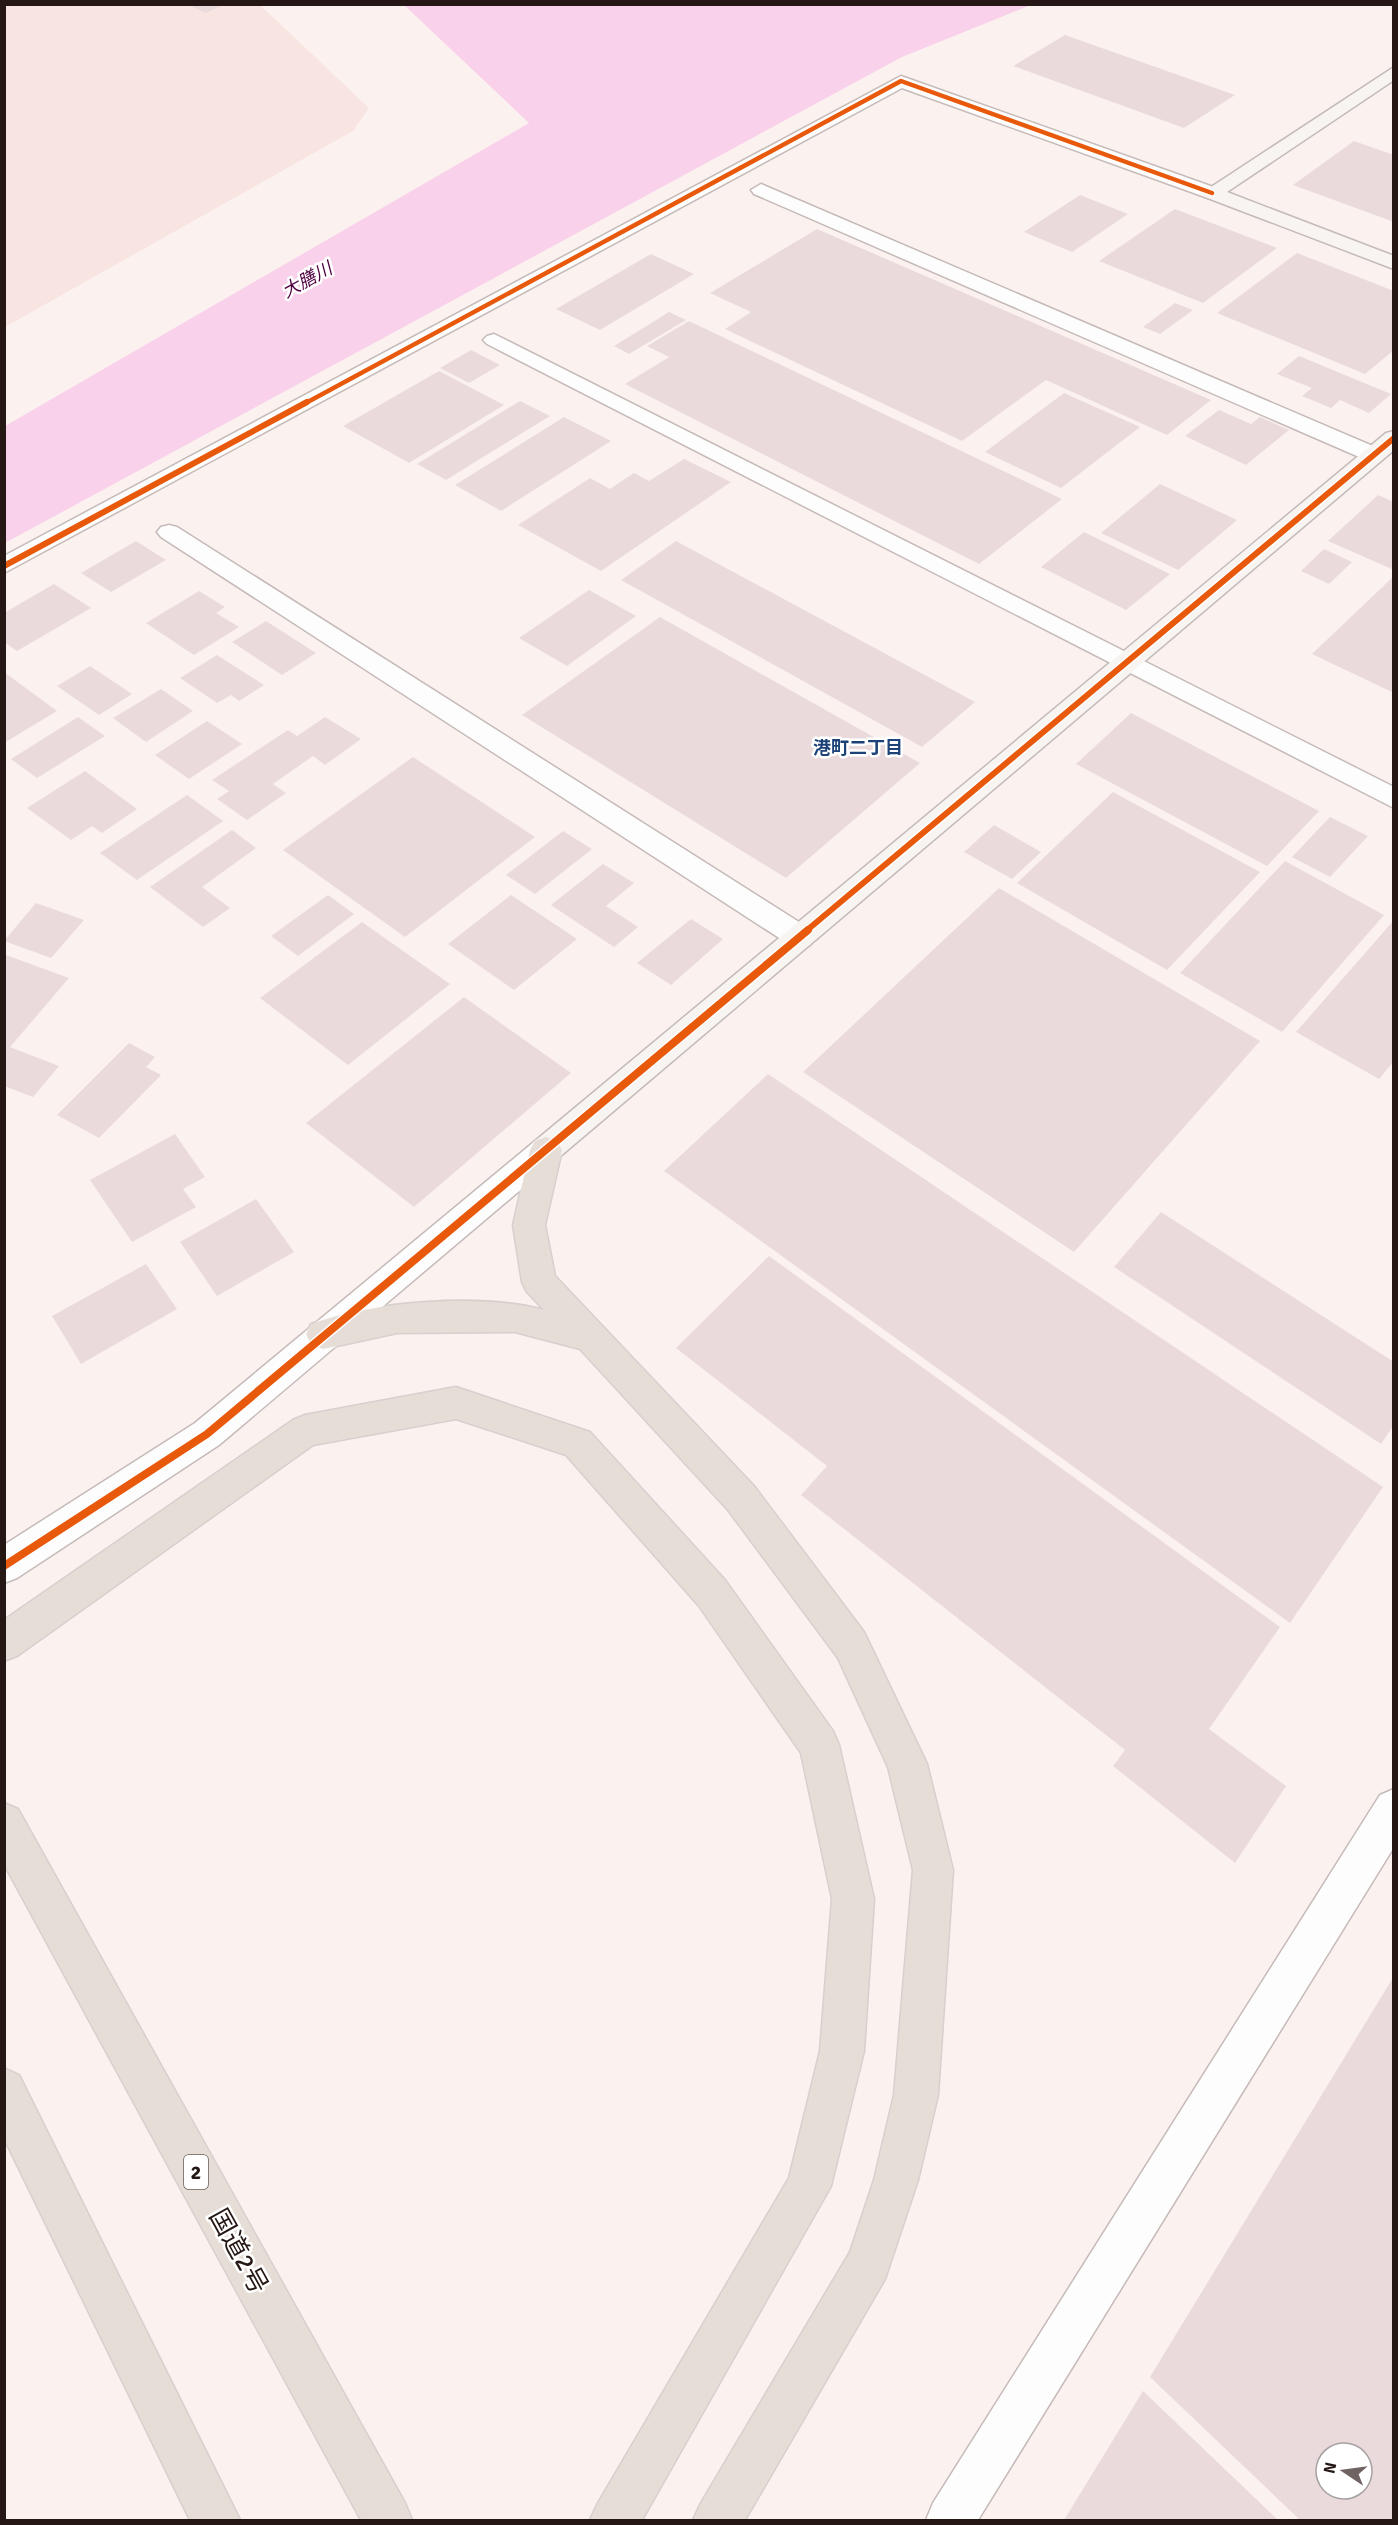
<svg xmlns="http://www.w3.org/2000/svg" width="1398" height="2525" font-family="Signika,'Noto Sans JP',sans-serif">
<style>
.built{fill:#f8e4e0}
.water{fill:#fad1ea}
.building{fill:#ebdadc;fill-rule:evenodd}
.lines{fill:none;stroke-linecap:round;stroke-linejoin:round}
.street-casing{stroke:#c5bab8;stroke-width:3}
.secondary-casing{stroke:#c5bab8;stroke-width:3}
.highway-casing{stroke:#d6d0cf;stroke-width:3}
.street{fill:#fefdfd;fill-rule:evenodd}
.secondary{fill:#f7f4f2;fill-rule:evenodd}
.highway{fill:#e6ddd6;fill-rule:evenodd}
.cycleway-far2-casing{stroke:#fff;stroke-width:7}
.cycleway-far1-casing{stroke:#fff;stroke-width:9}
.cycleway-casing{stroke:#fff;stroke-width:11}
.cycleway-far2{stroke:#e8590c;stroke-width:4.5}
.cycleway-far1{stroke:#e8590c;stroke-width:6}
.cycleway{stroke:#e8590c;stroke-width:8}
.labels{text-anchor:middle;stroke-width:5;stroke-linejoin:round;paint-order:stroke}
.far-water-label{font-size:18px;font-style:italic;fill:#4f0040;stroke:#fff}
.far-neighbourhood-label{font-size:18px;font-weight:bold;fill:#1c4277;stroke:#fff}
.shield{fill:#fff;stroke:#665d5a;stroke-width:1.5}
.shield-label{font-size:20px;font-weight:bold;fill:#241714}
.near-street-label{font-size:26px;fill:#241714;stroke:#fff}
</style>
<rect width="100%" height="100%" fill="#fbf2f0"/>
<polygon class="built" points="5,5 260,5 369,108 353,131 5,327"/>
<polygon class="water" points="404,5 1031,5 902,57 5,543 5,426 529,123"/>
<g class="building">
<polygon points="187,4 225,4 206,13"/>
<polygon points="1065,35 1235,95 1184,128 1013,66"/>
<polygon points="1354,141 1394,155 1394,222 1293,185"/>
<polygon points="1080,195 1128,214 1072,252 1024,232"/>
<polygon points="1175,209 1277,248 1203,303 1099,261"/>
<polygon points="817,229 1211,400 1167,435 1046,380 962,441 725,329 751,312 710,293"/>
<polygon points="1297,253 1394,291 1394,350 1365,374 1217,313"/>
<polygon points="651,254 694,274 600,330 556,309"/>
<polygon points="1175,303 1193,310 1160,334 1143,327"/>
<polygon points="669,312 686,320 629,354 614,346"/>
<polygon points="689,321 1062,499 979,564 625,384 669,357 647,346"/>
<polygon points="471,350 500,365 469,383 440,368"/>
<polygon points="1299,356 1391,394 1369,413 1340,400 1331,408 1302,396 1312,388 1277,374"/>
<polygon points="439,371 504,405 409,463 343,426"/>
<polygon points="1064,393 1140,427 1061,488 985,452"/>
<polygon points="520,401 550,416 446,480 417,464"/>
<polygon points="1219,410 1251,424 1260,417 1289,430 1246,465 1185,436"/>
<polygon points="564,417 611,441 501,511 455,485"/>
<polygon points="684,459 731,482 601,571 518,525 590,478 610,489 634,473 649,481"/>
<polygon points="1160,484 1237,520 1178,570 1101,533"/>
<polygon points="1378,495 1394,502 1394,570 1328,541"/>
<polygon points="1084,532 1170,574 1126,610 1041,567"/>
<polygon points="136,541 166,560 111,592 81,573"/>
<polygon points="676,541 975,702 922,747 621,580"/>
<polygon points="1324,549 1352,562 1329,584 1301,571"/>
<polygon points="1394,576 1394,693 1312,654"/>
<polygon points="54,584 91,608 17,651 4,642 4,613"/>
<polygon points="589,590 636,616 567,666 519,638"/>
<polygon points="199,591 225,607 216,613 239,627 194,655 146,623"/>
<polygon points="660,617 920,763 786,878 522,715"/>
<polygon points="266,621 316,653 282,675 232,642"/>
<polygon points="217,655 264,685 239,701 231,695 217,703 180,678"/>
<polygon points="90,666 132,694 99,715 57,686"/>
<polygon points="4,672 57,711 4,743"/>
<polygon points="161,689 193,711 146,742 113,718"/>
<polygon points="1131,713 1319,811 1267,866 1076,764"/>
<polygon points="78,717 105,736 37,778 11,759"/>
<polygon points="325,717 361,739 325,765 313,756 273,784 286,793 247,820 217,799 229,791 212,780 288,730 297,736"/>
<polygon points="207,721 242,744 189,779 155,755"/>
<polygon points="413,757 535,837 405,937 283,850"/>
<polygon points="85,771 137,809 102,833 92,826 71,840 27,808"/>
<polygon points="1113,792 1260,872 1167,970 1017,883"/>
<polygon points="187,795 223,821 137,880 100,853"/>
<polygon points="1330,817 1368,836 1330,877 1292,857"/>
<polygon points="994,825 1041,852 1012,879 964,852"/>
<polygon points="232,830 256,848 202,887 230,908 203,927 150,887"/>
<polygon points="563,831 592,849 535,894 506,875"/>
<polygon points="1285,861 1384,915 1282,1032 1180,973"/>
<polygon points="603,864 634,883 606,906 638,927 614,947 551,905"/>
<polygon points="999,888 1260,1041 1074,1252 803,1072"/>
<polygon points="328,895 354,914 298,956 271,936"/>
<polygon points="511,895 577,939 514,990 448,944"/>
<polygon points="36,903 84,920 51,958 4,941"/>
<polygon points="691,919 723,939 671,985 637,963"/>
<polygon points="1394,920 1394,1061 1379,1079 1296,1032"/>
<polygon points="362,922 450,984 348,1065 260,998"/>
<polygon points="6,955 69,978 10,1047 59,1066 33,1097 4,1086"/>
<polygon points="464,997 571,1073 414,1207 306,1123"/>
<polygon points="129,1043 155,1057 146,1067 161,1075 99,1138 57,1115"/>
<polygon points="768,1074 1383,1487 1290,1623 664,1171"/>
<polygon points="175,1134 205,1177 183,1189 196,1207 132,1242 90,1180"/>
<polygon points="256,1199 294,1252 217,1296 180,1242"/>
<polygon points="1161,1212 1394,1362 1394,1425 1381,1444 1114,1267"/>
<polygon points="769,1256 1280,1627 1209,1729 1286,1786 1235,1863 1113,1766 1125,1750 801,1495 827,1466 676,1348"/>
<polygon points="146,1264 177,1309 81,1364 52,1316"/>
<path d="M1394 1976V2520H1300L1150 2377ZM1326 2453H1362V2489H1326Z"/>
<polygon points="1143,2391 1278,2520 1064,2520"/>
</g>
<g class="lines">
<defs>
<g id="street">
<polygon points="901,76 1219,189 1222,193 1212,199 1205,197 902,88 4,573 4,556"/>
<polygon points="761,184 1382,450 1385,455 1382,460 1366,460 754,194 751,190"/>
<polygon points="494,334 1394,787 1394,808 487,344 483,340 487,336"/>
<polygon points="169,525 177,527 810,929 814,937 810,945 800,948 790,945 161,537 157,532 161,527"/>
<polygon points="546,1137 557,1141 562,1150 557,1159 219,1445 17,1578 4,1583 4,1545 195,1423 535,1141"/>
<polygon points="1394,1789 1394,1847 978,2520 926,2520 933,2503 1380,1795"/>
</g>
<g id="secondary">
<polygon points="1394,67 1394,80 1227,192 1394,256 1394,269 1205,197 1202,193"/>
<polygon points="1394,431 1394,450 557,1159 546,1163 535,1159 530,1150 535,1141 1386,433"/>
</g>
<g id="highway">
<path d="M546 1137 557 1141 562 1150 545 1225 555 1276 754 1486 864 1632 927 1764 953 1870 938 2095 918 2180 885 2279 745 2520H693L701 2503 850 2252 874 2180 894 2095 913 1870 888 1767 838 1658 728 1510 580 1349 515 1332 397 1333 323 1349 311 1344 306 1334 311 1324C373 1301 480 1293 544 1310L527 1292 522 1282 513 1225 530 1150 535 1141Z"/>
<polygon points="456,1387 590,1432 725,1580 833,1731 839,1745 874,1899 864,2051 831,2186 642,2520 590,2520 598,2503 789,2178 820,2051 832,1899 801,1753 699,1606 566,1455 456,1419 313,1445 17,1656 4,1661 4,1620 293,1420 305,1415"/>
<polygon points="4,1803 18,1809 405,2503 412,2520 361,2520 4,1864"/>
<polygon points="4,2068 19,2075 240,2520 190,2520 4,2138"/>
</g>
</defs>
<use href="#street" class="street-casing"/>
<use href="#secondary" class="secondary-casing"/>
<use href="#highway" class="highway-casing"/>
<use href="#street" class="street"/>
<use href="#secondary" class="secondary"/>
<use href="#highway" class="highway"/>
<defs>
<polyline id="cycleway-far2" points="304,404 901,81 1212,193"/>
<g id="cycleway-far1">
<polyline points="4,566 307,402"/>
<polyline points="806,931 1394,438"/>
</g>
<polyline id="cycleway" points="4,1566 207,1434 808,930"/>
</defs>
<use href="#cycleway-far2" class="cycleway-far2-casing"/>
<use href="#cycleway-far1" class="cycleway-far1-casing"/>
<use href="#cycleway" class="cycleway-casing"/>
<use href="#cycleway-far2" class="cycleway-far2"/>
<use href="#cycleway-far1" class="cycleway-far1"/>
<use href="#cycleway" class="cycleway"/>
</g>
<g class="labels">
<g class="far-water-label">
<text transform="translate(307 280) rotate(-29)" y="6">大膳川</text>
</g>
<g class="far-neighbourhood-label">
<text x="858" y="754">港町二丁目</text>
</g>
<rect class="shield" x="184" y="2155" width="24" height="34" rx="4.5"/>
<g class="shield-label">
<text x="196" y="2179">2</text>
</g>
<g class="near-street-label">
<text transform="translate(239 2251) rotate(61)" y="9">国道2号</text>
</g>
</g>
<rect width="1398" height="2525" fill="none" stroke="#241714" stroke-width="12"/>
<g transform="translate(1344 2471) rotate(283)"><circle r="28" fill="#ffffff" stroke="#a7a2a1" stroke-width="1.5"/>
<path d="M0-4.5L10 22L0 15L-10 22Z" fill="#6f6461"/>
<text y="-9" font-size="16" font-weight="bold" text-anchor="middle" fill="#241714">N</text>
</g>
</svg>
